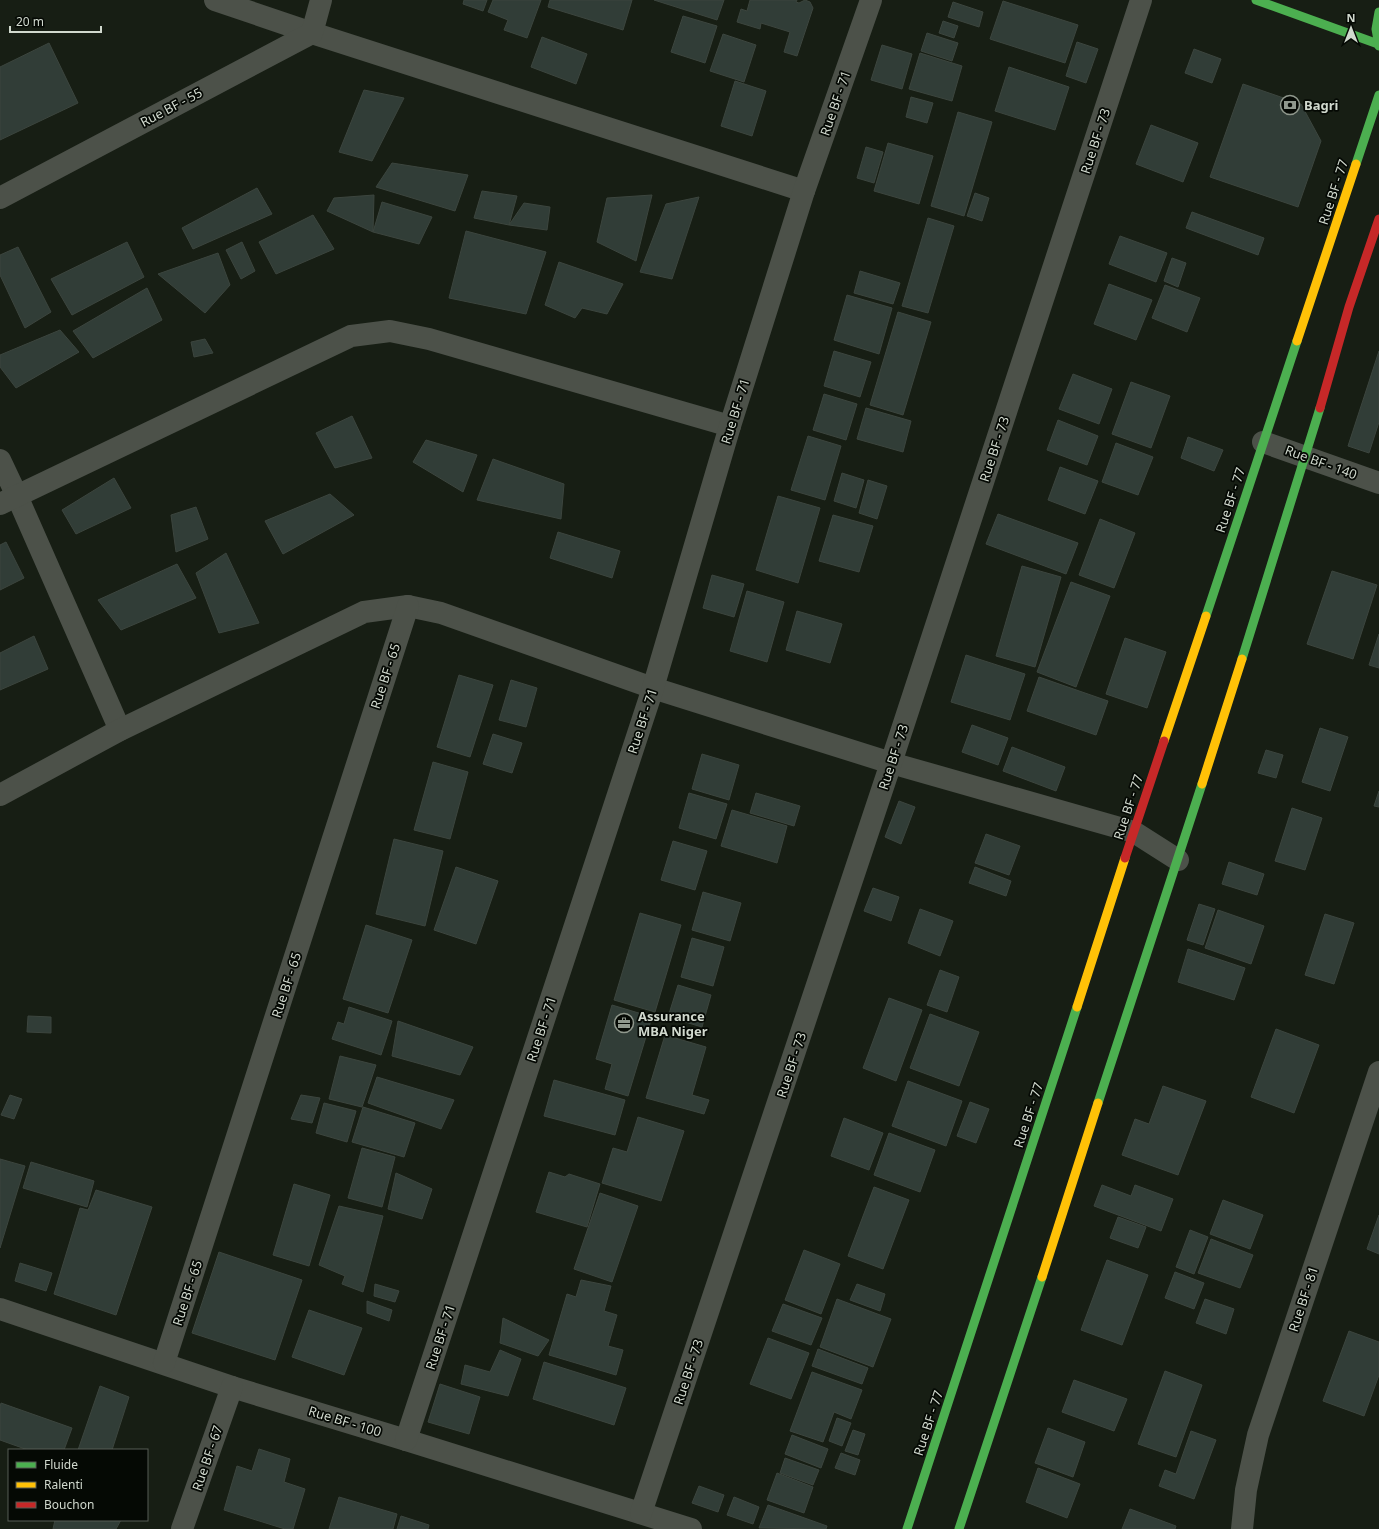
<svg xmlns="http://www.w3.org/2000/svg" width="1379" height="1529" font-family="'Noto Sans',sans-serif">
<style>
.building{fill:#313d37;stroke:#3c453e}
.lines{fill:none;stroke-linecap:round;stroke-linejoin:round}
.street{stroke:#4c5149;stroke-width:22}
.fast{stroke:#4caf50;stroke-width:9}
.slow{stroke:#ffc107;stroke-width:9}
.jam{stroke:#c62828;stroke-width:9}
.labels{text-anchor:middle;stroke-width:3.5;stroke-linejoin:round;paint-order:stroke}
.street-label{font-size:13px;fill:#d1d9ce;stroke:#050904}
.poi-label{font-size:13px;font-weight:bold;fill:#d1d9ce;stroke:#050904;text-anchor:start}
</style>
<rect width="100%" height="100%" fill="#171e14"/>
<g class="building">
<polygon points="464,0 487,0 483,11 463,4"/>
<polygon points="493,0 541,0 527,38 504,30 508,20 488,12"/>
<polygon points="550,0 632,0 623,30 548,7"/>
<polygon points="654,0 724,0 717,20"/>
<polygon points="750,0 797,0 796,2 799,3 805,0 810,2 813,8 797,56 784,52 790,32 761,23 760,29 737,22 741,9 747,11"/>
<polygon points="1003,1 1078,25 1065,63 990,39"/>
<polygon points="953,2 983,12 979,27 948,17"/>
<polygon points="683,16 717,26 705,63 671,52"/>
<polygon points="943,21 958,26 954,38 939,33"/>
<polygon points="927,33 958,43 952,61 921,51"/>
<polygon points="723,34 756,45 744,82 710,71"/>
<polygon points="542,37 587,54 576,84 531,67"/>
<polygon points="1077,42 1098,49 1086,83 1066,76"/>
<polygon points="49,43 78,103 0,140 0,67"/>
<polygon points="882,45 912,54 902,89 871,80"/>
<polygon points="1194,49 1221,59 1212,83 1185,73"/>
<polygon points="920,53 962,66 952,101 909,89"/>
<polygon points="1009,67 1069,87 1055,130 995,111"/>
<polygon points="735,81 766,91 752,136 721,126"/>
<polygon points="1243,84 1301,104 1321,141 1298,207 1210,177"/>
<polygon points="364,90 404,98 372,161 339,152"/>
<polygon points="911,97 933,103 927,123 906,117"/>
<polygon points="958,112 992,122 964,216 931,206"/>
<polygon points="1151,125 1198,143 1183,182 1136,164"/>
<polygon points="888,143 933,156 919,204 874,191"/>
<polygon points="866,147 883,152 874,183 857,178"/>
<polygon points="392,163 468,175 455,211 376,187"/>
<polygon points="257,188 272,214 193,249 182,228"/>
<polygon points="482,191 517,196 509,225 474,218"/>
<polygon points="975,193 989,198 982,221 967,216"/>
<polygon points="374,195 373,232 327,211 334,198"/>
<polygon points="652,195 636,261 597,242 607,198"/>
<polygon points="699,197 672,279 640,272 666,204"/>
<polygon points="382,202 432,217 419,244 373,232"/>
<polygon points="524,203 550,207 547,230 509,225"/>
<polygon points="1192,212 1264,238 1258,255 1186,228"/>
<polygon points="313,215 334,249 276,274 259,242"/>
<polygon points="928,218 954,226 928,313 902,306"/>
<polygon points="466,231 546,252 526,314 449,298"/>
<polygon points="1120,236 1167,253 1156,282 1109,264"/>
<polygon points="127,242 144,277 72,315 51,279"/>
<polygon points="242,242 255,271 241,279 226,250"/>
<polygon points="18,247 51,312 25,328 0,275 0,255"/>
<polygon points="218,253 230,285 205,313 158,274"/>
<polygon points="1172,258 1186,263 1178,287 1164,281"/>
<polygon points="559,262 623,284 607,314 582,308 575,318 545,305"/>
<polygon points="860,271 900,283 893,304 854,293"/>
<polygon points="1109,284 1152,300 1136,340 1094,324"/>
<polygon points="1165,285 1200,298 1187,332 1152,318"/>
<polygon points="147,288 162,320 93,358 73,331"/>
<polygon points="847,295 892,308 879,354 834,340"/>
<polygon points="898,312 931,322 903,415 870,405"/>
<polygon points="60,330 79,352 16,388 0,367 0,355"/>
<polygon points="205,339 213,353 194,357 191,342"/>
<polygon points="834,351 871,362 860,397 824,386"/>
<polygon points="1379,351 1379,422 1369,453 1348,446"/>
<polygon points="1073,374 1112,389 1099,424 1059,409"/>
<polygon points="1131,382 1170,396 1151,448 1112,434"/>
<polygon points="824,394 857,404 846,440 813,430"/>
<polygon points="866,408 911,421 903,452 857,439"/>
<polygon points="352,416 372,458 335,468 316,433"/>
<polygon points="1058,420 1098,436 1087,465 1047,450"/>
<polygon points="808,436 841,446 825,500 791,490"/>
<polygon points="1188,437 1223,450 1214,471 1181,458"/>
<polygon points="426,440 477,455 463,492 413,462"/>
<polygon points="1116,443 1153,457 1138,495 1102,482"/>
<polygon points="493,459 564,484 561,519 477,500"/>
<polygon points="1060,467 1098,481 1085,514 1048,500"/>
<polygon points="842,473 864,480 856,508 834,501"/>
<polygon points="114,478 131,508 76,534 62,510"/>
<polygon points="868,480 887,486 877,519 859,513"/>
<polygon points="330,494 354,515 283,554 265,521"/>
<polygon points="778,496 820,508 798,583 756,570"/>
<polygon points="196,507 208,539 176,552 171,515"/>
<polygon points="998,514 1078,543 1066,574 986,544"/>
<polygon points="833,515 873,526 859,572 819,561"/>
<polygon points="1100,519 1135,533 1114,588 1079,575"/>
<polygon points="558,532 620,551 612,578 550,558"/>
<polygon points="6,542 24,578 0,590 0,545"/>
<polygon points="226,553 259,623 219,633 196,573"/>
<polygon points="177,564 196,598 121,630 98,600"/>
<polygon points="1022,566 1061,577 1035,667 996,656"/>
<polygon points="1332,571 1377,585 1353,659 1307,644"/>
<polygon points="712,575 744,584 734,617 703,608"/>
<polygon points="1071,582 1110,596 1076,687 1037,672"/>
<polygon points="747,591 784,602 767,662 730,651"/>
<polygon points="797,611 842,624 830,663 786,650"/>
<polygon points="1379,634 1379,668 1369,665"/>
<polygon points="34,636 48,669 0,690 0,653"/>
<polygon points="1125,638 1166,652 1147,708 1106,694"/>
<polygon points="966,655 1025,674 1010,720 951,702"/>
<polygon points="459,675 493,685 470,757 437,747"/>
<polygon points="1039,677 1108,701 1096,735 1027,711"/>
<polygon points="511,680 537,688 526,727 499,720"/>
<polygon points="972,725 1008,738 998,765 962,752"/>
<polygon points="1320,728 1348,737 1330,791 1302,782"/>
<polygon points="493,734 522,743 512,773 483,764"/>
<polygon points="1012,747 1065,767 1056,791 1003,771"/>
<polygon points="1266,750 1283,755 1276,778 1258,773"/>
<polygon points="702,754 739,765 729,800 692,789"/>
<polygon points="433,762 468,772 450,839 414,830"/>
<polygon points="1379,791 1379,807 1374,806"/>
<polygon points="689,793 727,804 716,839 679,828"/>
<polygon points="756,793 800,806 794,826 750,813"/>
<polygon points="899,801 915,807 901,844 885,837"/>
<polygon points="1292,808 1322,818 1305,870 1275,861"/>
<polygon points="732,810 787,826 777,863 721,846"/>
<polygon points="986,834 1020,846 1009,875 975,863"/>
<polygon points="394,839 443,851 425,926 376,914"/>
<polygon points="673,841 707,851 695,890 661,880"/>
<polygon points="1229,862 1264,874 1257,895 1222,884"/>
<polygon points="456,867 498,881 476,944 434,930"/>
<polygon points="975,867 1011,881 1006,896 969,883"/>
<polygon points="873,888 899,897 891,921 864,911"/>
<polygon points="703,892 741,903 730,941 692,930"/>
<polygon points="1199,904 1215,909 1203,945 1187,940"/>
<polygon points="920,909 953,921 940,956 908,943"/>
<polygon points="1218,910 1264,926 1251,964 1205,948"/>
<polygon points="640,913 681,925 655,1012 614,1000"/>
<polygon points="1325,914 1354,923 1334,984 1305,975"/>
<polygon points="366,925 412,940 388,1013 343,999"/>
<polygon points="692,938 724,947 713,986 681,977"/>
<polygon points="1188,949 1245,968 1234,1000 1178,982"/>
<polygon points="940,970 959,977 947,1012 927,1005"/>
<polygon points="678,985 711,995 702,1027 668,1017"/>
<polygon points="889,998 922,1010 896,1081 863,1068"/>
<polygon points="612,1005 652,1017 628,1096 605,1089 612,1064 596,1059"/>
<polygon points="349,1007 392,1021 381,1055 332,1039 338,1022 344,1024"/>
<polygon points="930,1014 979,1032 959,1086 910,1068"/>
<polygon points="28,1016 51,1017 51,1033 27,1032"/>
<polygon points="398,1021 473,1047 460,1075 392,1056"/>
<polygon points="1276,1029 1319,1045 1294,1113 1251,1097"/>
<polygon points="665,1035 706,1047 692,1095 709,1100 704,1114 646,1098"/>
<polygon points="340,1056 376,1065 362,1107 329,1099"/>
<polygon points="377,1077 454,1100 441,1129 368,1103"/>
<polygon points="554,1080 625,1100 615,1135 544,1116"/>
<polygon points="908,1081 962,1101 946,1146 892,1126"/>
<polygon points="1163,1086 1206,1101 1178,1175 1122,1155 1135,1119 1149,1124"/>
<polygon points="10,1095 22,1099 14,1119 1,1115"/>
<polygon points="301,1095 320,1098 312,1123 291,1119"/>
<polygon points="970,1102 989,1109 976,1143 957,1136"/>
<polygon points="324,1103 356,1111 347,1142 316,1133"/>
<polygon points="363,1107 415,1123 404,1157 352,1142"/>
<polygon points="638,1117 684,1131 661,1201 602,1183 613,1148 627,1152"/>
<polygon points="844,1118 883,1133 869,1170 831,1156"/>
<polygon points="889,1133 935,1150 920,1192 874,1175"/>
<polygon points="362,1148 395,1157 382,1207 348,1198"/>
<polygon points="0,1159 25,1166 0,1248"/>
<polygon points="31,1162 94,1181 87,1207 23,1188"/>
<polygon points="549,1172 565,1177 569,1174 600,1184 587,1227 536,1212"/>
<polygon points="396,1173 432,1189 422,1219 388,1209"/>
<polygon points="294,1184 330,1195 309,1266 273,1255"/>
<polygon points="1102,1185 1131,1196 1135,1185 1173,1199 1161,1231 1094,1206"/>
<polygon points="874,1187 909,1200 883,1269 848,1256"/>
<polygon points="96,1190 152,1207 116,1315 54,1294 80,1208 88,1210"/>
<polygon points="600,1193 638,1206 612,1282 574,1269"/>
<polygon points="1223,1200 1263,1215 1250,1249 1210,1234"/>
<polygon points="339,1206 383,1216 363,1292 342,1284 345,1276 319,1265"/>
<polygon points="1379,1215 1379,1254 1367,1249"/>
<polygon points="1118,1217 1146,1227 1138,1248 1110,1238"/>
<polygon points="1190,1230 1208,1237 1194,1274 1176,1267"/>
<polygon points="1211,1239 1253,1255 1240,1288 1198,1273"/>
<polygon points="804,1250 840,1264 821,1314 785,1300"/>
<polygon points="219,1252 302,1280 275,1360 192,1333"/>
<polygon points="1107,1260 1148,1275 1122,1345 1081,1330"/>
<polygon points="20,1263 52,1273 46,1291 15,1281"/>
<polygon points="1175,1272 1204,1283 1194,1309 1165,1298"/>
<polygon points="581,1280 611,1286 604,1311 617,1315 608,1346 623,1350 616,1375 549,1355 567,1294 576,1297"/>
<polygon points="375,1284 399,1291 395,1302 374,1296"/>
<polygon points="857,1284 885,1294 880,1311 850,1300"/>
<polygon points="837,1299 891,1319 873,1367 820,1347"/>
<polygon points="1205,1299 1234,1309 1226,1334 1196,1323"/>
<polygon points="367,1301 392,1310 389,1321 367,1313"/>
<polygon points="783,1304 822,1318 811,1345 772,1331"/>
<polygon points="309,1310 362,1328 344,1375 292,1357"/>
<polygon points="503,1318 549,1340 538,1356 500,1343"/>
<polygon points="1349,1331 1379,1342 1379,1375 1364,1416 1323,1401"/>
<polygon points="768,1338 809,1353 791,1399 750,1384"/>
<polygon points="818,1349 868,1368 862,1384 812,1366"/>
<polygon points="500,1350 521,1359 508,1396 461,1384 465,1365 490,1372"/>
<polygon points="544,1362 626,1388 614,1425 533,1399"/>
<polygon points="1165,1371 1202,1385 1176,1457 1138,1444"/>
<polygon points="812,1372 862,1390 851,1419 834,1412 823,1442 790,1431"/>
<polygon points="1074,1380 1127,1399 1114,1431 1062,1412"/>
<polygon points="440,1384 480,1397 469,1434 428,1422"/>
<polygon points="100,1386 129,1397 112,1450 78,1450"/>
<polygon points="1,1403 72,1428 64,1450 28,1450 0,1440 0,1407"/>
<polygon points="837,1418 851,1423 842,1446 829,1441"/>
<polygon points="1048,1428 1085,1442 1073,1477 1035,1463"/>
<polygon points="853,1430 865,1434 858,1455 845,1451"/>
<polygon points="1191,1431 1216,1440 1194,1499 1159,1486 1165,1470 1176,1474"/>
<polygon points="792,1435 828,1449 821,1468 785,1454"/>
<polygon points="259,1449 290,1459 284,1482 305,1489 293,1529 285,1529 224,1510 237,1466 252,1471"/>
<polygon points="841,1453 860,1460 855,1475 835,1468"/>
<polygon points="785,1458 819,1470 813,1485 780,1473"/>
<polygon points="1038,1468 1080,1484 1067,1518 1026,1502"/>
<polygon points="777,1473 813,1487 804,1513 767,1500"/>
<polygon points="699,1486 724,1495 718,1512 692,1503"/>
<polygon points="339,1497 397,1514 393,1529 329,1529"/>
<polygon points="734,1497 759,1507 753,1524 727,1515"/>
<polygon points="768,1505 827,1526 826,1529 759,1528"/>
<polygon points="1130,1509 1176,1526 1175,1529 1122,1529"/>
<polygon points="401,1516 429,1525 428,1529 397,1529"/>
<polygon points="55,1520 121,1520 116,1529 53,1529"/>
</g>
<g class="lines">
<g class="street">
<polyline points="215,0 312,33 804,191"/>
<polyline points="0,198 312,33 321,0"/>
<polyline points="1263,442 1379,483"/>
<polyline points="0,460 17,496 120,730"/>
<polyline points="0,504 351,336 390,331 429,339 730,426"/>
<polyline points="0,795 120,730 364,612 408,606 441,613 653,688 891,763 1134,832 1178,860"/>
<polyline points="0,1309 232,1387 406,1440 691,1529"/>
<polyline points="164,1363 408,606"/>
<polyline points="406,1440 653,688 730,426 804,191 871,0"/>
<polyline points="641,1513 891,763 1141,0"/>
<polyline points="182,1529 232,1387"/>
<polyline points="1242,1529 1246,1490 1258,1435 1379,1072"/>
</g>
<g class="fast">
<polyline points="1256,0 1378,44"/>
<polyline points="1379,12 1376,29 1379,46"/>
<polyline points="1356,164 1379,95"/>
<polyline points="1206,616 1297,341"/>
<polyline points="1242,659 1320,408"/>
<polyline points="1098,1103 1202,784"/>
<polyline points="907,1529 1077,1007"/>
<polyline points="959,1529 1042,1277"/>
</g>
<g class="slow">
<polyline points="1297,341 1356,164"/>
<polyline points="1164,741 1206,616"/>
<polyline points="1202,784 1242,659"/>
<polyline points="1077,1007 1125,858"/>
<polyline points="1042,1277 1098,1103"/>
</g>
<g class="jam">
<polyline points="1320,408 1349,307 1379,219"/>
<polyline points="1125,858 1164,741"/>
</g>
</g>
<defs>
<symbol id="bank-ring" viewBox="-11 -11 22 22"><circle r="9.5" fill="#050904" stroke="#90988d" stroke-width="1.5"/><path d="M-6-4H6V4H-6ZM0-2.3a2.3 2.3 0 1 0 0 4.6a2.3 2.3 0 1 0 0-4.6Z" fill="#90988d"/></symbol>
<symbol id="office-ring" viewBox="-11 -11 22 22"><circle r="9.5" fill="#050904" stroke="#90988d" stroke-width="1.5"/><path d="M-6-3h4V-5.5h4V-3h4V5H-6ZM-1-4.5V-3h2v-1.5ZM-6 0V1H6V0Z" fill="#90988d"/></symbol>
</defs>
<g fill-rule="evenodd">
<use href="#bank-ring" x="1279" y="94" width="22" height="22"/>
<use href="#office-ring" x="613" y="1012" width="22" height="22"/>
</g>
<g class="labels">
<g class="street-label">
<text transform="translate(835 103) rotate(-71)" y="5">Rue BF - 71</text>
<text transform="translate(171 107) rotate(-28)" y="5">Rue BF - 55</text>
<text transform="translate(1095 141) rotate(-72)" y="5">Rue BF - 73</text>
<text transform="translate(1333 192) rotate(-72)" y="5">Rue BF - 77</text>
<text transform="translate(735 411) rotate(-73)" y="5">Rue BF - 71</text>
<text transform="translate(994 449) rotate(-72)" y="5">Rue BF - 73</text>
<text transform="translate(1321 462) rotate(20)" y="5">Rue BF - 140</text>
<text transform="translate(1230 500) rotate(-72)" y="5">Rue BF - 77</text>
<text transform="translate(385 676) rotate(-72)" y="5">Rue BF - 65</text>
<text transform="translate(642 721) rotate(-72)" y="5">Rue BF - 71</text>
<text transform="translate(893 757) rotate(-72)" y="5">Rue BF - 73</text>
<text transform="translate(1128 807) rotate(-72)" y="5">Rue BF - 77</text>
<text transform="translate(286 985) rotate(-72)" y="5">Rue BF - 65</text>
<text transform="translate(541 1029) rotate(-72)" y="5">Rue BF - 71</text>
<text transform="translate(791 1065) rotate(-72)" y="5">Rue BF - 73</text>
<text transform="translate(1028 1115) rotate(-72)" y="5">Rue BF - 77</text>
<text transform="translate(187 1293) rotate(-72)" y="5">Rue BF - 65</text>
<text transform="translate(1303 1299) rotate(-72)" y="5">Rue BF - 81</text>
<text transform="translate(440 1337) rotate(-72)" y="5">Rue BF - 71</text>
<text transform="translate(688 1372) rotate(-72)" y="5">Rue BF - 73</text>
<text transform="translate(345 1421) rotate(17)" y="5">Rue BF - 100</text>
<text transform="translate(928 1423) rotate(-72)" y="5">Rue BF - 77</text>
<text transform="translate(207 1458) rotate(-71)" y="5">Rue BF - 67</text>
</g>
<g class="poi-label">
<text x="1304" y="110">Bagri</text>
<text x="638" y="1021">Assurance<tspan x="638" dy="15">MBA Niger</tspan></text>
</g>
</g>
<rect x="8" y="1449" width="140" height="72" fill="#050904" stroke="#575c55"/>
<rect x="16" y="1462" width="20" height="6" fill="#4caf50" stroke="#575c55"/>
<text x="44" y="1469" font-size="12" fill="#d1d9ce">Fluide</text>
<rect x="16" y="1482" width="20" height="6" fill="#ffc107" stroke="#575c55"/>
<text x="44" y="1489" font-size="12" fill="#d1d9ce">Ralenti</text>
<rect x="16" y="1502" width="20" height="6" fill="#c62828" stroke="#575c55"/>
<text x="44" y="1509" font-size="12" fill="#d1d9ce">Bouchon</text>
<g transform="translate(1351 28)" stroke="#050904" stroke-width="3" paint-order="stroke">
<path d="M0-3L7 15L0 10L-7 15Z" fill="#d1d9ce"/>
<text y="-6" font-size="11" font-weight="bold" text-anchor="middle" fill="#d1d9ce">N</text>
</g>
<path d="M10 26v6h91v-6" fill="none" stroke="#d1d9ce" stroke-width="2"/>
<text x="16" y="26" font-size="12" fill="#d1d9ce" stroke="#050904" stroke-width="3" paint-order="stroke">20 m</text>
</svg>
